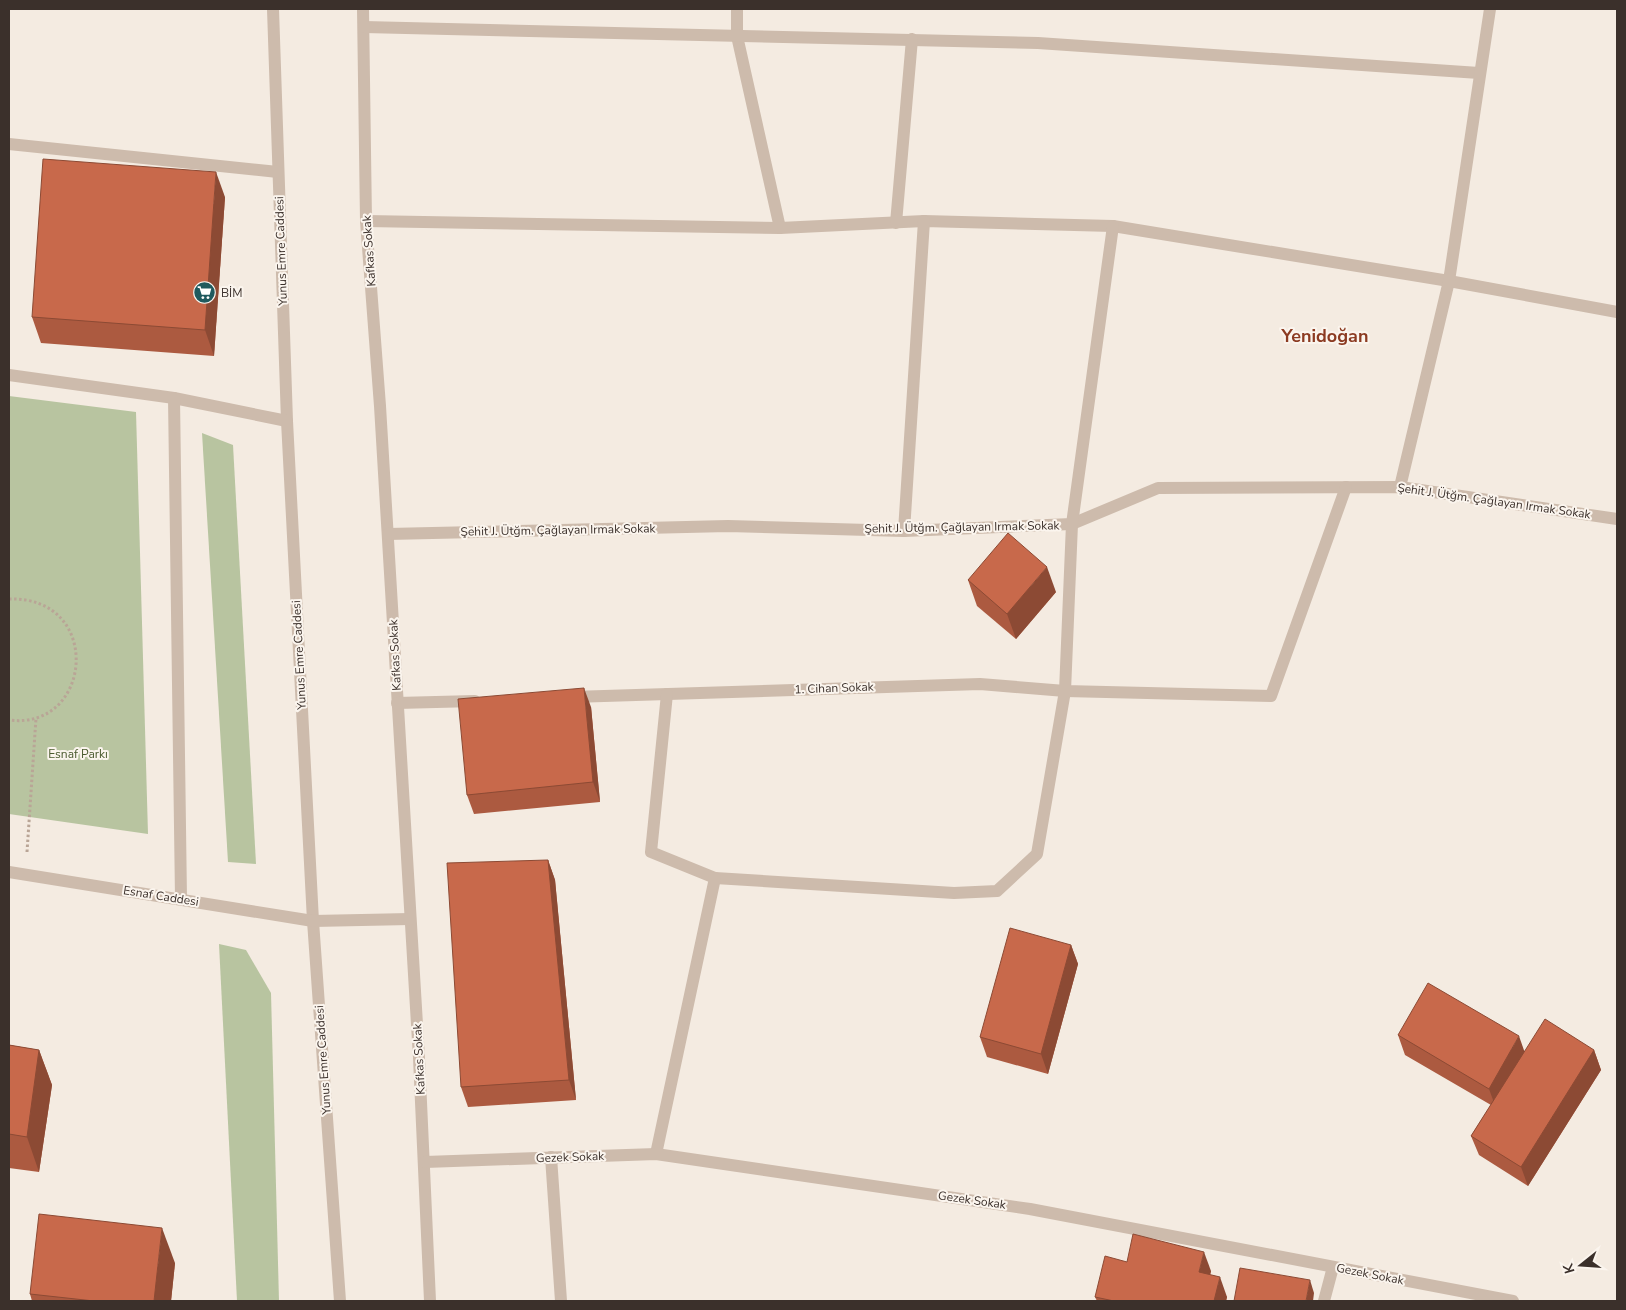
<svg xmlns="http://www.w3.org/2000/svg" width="1626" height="1310" font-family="'Nunito Sans',sans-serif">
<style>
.green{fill:#b8c4a0}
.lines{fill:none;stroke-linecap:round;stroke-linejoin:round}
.path{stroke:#b9a596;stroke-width:3;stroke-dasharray:2.5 2.5;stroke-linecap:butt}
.minor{stroke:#cdbbac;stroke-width:12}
.wall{fill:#ac5a40}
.shaded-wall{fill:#8c4a34}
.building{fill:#c8694b;stroke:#8c4a34}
.labels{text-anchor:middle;stroke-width:4;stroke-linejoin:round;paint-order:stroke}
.street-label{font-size:12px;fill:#3b302b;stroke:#fbf5ee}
.poi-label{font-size:12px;fill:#3b302b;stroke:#fbf5ee;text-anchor:start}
.park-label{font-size:12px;fill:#4a5a2e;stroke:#fbf5ee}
.district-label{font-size:18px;font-weight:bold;fill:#8c3b22;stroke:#fbf5ee}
</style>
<rect width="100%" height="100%" fill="#f4ebe1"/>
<g class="green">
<polygon points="9,396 136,412 148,834 9,814"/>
<polygon points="202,433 233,445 256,864 228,862"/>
<polygon points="219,944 246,950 271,993 279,1301 237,1301"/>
</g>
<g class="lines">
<g class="path">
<path d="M9 599C104 596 93 731 9 720"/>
<polyline points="27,852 36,718"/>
</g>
<g class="minor">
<polyline points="273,9 287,421 313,921 340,1301"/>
<polyline points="363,9 366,221 380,406 419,1058 430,1301"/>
<polyline points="737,9 737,36 780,228"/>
<polyline points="364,27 1038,43 1479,73"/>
<polyline points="9,144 278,172"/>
<polyline points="366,221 780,228 924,221 1113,226 1449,281 1617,312"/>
<polyline points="896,223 912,39"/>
<polyline points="9,375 174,398 287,421"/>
<polyline points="174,398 181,898"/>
<polyline points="1400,487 1449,281 1490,9"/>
<polyline points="904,531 924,221"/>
<polyline points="388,534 728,526 904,531 1072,524 1158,488 1400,487 1617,519"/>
<polyline points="572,697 980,684 1065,691 1271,696 1346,487"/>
<polyline points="397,703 475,701"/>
<polyline points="9,872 313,921 410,919"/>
<polyline points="715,878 954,893 997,891 1037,854 1065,691 1072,524 1113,226"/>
<polyline points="656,1154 715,878 651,852 667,694"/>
<polyline points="551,1157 561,1301"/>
<polyline points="425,1162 656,1154 1030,1209 1513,1301"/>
<polyline points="1324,1301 1333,1267"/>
</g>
</g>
<g class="wall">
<polygon points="225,197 214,356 41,343 32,317"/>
<polygon points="968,580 1056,592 1016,639 977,606"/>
<polygon points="591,707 600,802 474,814 467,795"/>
<polygon points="548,860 555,880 576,1100 468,1107 461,1087"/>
<polygon points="1071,945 1078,964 1048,1074 987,1057 980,1037"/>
<polygon points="1398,1035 1525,1051 1594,1050 1601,1070 1528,1186 1479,1155 1471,1136 1491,1105 1405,1055"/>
<polygon points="9,1045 39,1050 52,1085 39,1172 9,1168"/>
<polygon points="1127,1262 1211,1271 1210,1275 1227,1297 1226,1301 1097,1301 1095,1297"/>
<polygon points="175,1263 171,1301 32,1301 30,1294"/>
</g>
<g class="shaded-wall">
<polygon points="216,172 225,197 214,356 205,330"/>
<polygon points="1047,567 1056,592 1016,639 1007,614"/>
<polygon points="584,688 591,707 600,802 593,782"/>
<polygon points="548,860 555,880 576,1100 569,1080"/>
<polygon points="1071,945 1078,964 1048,1074 1041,1054"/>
<polygon points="1519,1036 1526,1056 1496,1108 1489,1089"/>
<polygon points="39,1050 52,1085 39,1172 27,1137"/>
<polygon points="1594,1050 1601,1070 1528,1186 1521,1167"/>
<polygon points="162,1228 175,1263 171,1301 154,1301"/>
<polygon points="1204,1252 1211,1271 1206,1291 1199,1272"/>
<polygon points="1220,1277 1227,1297 1226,1301 1214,1301"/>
<polygon points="1310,1280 1314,1293 1313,1301 1306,1301"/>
</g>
<g class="building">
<polygon points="43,159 216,172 205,330 32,317"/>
<polygon points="1008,533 1047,567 1007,614 968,580"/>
<polygon points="584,688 593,782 467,795 458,699"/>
<polygon points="548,860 569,1080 461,1087 447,863"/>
<polygon points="1010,928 1071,945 1041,1054 980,1037"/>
<polygon points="1428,983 1519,1036 1489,1089 1398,1035"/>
<polygon points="1545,1019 1594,1050 1521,1167 1471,1136"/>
<polygon points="9,1045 39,1050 27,1137 9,1134"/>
<polygon points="39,1214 162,1228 154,1301 94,1301 30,1294"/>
<polygon points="1133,1234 1204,1252 1199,1272 1220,1277 1214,1301 1114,1301 1095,1297 1105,1256 1127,1262"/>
<polygon points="1240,1268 1310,1280 1306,1301 1234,1301"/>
</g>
<defs>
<symbol id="supermarket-disc" viewBox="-11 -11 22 22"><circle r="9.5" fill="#1f5a5e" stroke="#fbf5ee"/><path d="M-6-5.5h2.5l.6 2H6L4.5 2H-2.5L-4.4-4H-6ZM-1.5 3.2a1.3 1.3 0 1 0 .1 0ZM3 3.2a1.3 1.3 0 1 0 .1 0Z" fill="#fff"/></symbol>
</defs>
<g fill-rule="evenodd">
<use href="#supermarket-disc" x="192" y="280" width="25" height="25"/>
</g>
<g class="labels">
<g class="street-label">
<text transform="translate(281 251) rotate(-92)" y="4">Yunus Emre Caddesi</text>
<text transform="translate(369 251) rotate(-94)" y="4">Kafkas Sokak</text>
<text transform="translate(1494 501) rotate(8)" y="4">Şehit J. Ütğm. Çağlayan Irmak Sokak</text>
<text transform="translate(962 527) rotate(-1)" y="4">Şehit J. Ütğm. Çağlayan Irmak Sokak</text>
<text transform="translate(558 530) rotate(-1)" y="4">Şehit J. Ütğm. Çağlayan Irmak Sokak</text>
<text transform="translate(299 655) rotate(-93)" y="4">Yunus Emre Caddesi</text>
<text transform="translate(395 655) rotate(-93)" y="4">Kafkas Sokak</text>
<text transform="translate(834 688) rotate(-2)" y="4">1. Cihan Sokak</text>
<text transform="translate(161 896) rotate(9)" y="4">Esnaf Caddesi</text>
<text transform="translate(419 1059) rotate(-93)" y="4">Kafkas Sokak</text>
<text transform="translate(323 1060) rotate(-94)" y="4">Yunus Emre Caddesi</text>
<text transform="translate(570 1157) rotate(-2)" y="4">Gezek Sokak</text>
<text transform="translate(972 1200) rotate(8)" y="4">Gezek Sokak</text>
<text transform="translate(1370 1274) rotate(11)" y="4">Gezek Sokak</text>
</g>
<g class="poi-label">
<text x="221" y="297">BİM</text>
</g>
<g class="park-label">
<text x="78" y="758">Esnaf Parkı</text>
</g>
<g class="district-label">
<text x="1325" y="342">Yenidoğan</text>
</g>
</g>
<rect width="1626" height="1310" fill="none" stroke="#3b302b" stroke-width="20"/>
<g transform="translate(1581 1265) rotate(253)" stroke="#fbf5ee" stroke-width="4" paint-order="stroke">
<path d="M0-4L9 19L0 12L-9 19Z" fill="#3b302b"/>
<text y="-8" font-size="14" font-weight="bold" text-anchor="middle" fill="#3b302b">K</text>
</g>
</svg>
